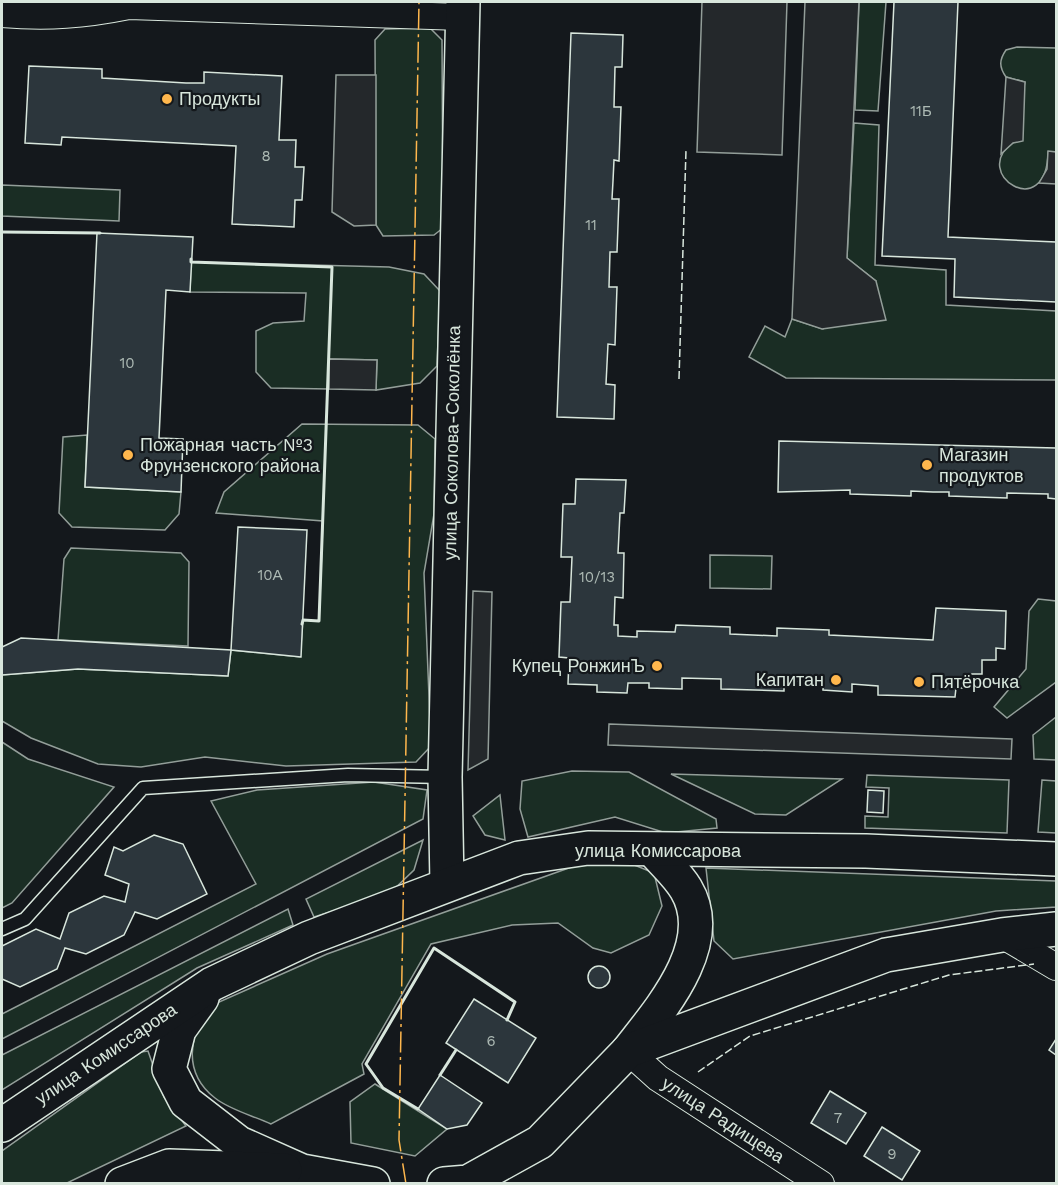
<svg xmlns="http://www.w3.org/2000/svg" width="1058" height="1185" font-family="'Work Sans',sans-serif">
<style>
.green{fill:#1a2d24;stroke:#939e99;stroke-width:1.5}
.parking{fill:#24282b;stroke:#939e99;stroke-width:1.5}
.building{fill:#2c363c;stroke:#d8e6dc;stroke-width:1.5}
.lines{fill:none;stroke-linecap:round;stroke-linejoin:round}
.lane-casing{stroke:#d8e6dc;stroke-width:15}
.street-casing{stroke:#d8e6dc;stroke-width:28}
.secondary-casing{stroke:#d8e6dc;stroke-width:36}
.lane{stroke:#14181c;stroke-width:12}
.street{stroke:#14181c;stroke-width:26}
.secondary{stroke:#14181c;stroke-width:33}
.fence{stroke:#d8e6dc;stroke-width:1.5;stroke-dasharray:8 3;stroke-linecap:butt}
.wall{stroke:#d8e6dc;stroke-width:3}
.power{stroke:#ffb74d;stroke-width:1.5;stroke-dasharray:21 4.5 3 4.5;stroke-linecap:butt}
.poi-dot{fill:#ffb74d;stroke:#14181c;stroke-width:2}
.labels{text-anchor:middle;stroke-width:4.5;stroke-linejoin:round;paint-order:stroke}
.number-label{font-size:15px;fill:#adbab4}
.poi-label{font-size:18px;fill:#d8e6dc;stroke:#14181c;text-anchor:start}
.street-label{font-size:18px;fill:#d8e6dc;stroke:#14181c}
</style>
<rect width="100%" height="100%" fill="#14181c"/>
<g class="green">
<polygon points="859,2 886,2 878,111 855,110"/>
<polygon points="430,28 442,40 443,228 434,235 383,236 376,225 375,40 385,29"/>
<path d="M1017 47 1056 48V152H1048C1047 224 969 173 1013 143L1025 82 1006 77C999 67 999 60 1006 50Z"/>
<polygon points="854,123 879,125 875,265 946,270 946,305 1056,311 1056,380 786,378 749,357 765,326 785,337 792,319 823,329 876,281 847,258"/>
<polygon points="2,185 120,190 119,221 2,216"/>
<polygon points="191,262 389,267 424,274 440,291 437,366 420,383 376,390 377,360 330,359 329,389 271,388 256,372 256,331 273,323 304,321 306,293 190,292"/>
<polygon points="302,424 418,425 435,439 434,514 424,573 431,746 416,762 286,766 205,757 141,767 98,764 31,738 2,721 2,675 78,669 228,676 231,650 300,657 303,620 319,621 323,521 216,513 224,492"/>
<polygon points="87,435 85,487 181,492 179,514 165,530 72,527 59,513 63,437"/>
<polygon points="71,548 181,553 189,562 188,646 58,640 64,559"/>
<polygon points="710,555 772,556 771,589 710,588"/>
<polygon points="1038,599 1056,601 1056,682 1007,718 994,707 1026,669 1029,611"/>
<polygon points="1056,717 1056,760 1034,759 1033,735"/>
<polygon points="2,742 28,759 114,787 12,903 2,908"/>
<polygon points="572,771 629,772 716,819 717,828 666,833 615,817 528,837 520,809 522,781"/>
<polygon points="671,774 842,779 786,815 755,814"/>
<polygon points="867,775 1009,780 1007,833 865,828 865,816 888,817 889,788 866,787"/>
<polygon points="1042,780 1056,781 1056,833 1038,832"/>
<polygon points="374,782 427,790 423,819 2,1039 2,1014 256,884 211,801 257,790"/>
<polygon points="500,795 505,840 485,835 473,816"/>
<polygon points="423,840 414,870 390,893 314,917 306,899"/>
<path d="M627 862 654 873 662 906 649 935 611 953 593 948 558 923 512 925 431 944 362 1064 364 1074 271 1124C254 1116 230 1110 215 1098 183 1073 188 1036 210 1006L327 954 580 864Z"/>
<polygon points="706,868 1056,881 1056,907 996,911 733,959 714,941"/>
<polygon points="288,909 293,925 197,968 2,1090 2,1055"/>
<polygon points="148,1051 164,1097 186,1126 67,1183 2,1183 2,1151 141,1052"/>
<polygon points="375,1084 447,1129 415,1156 351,1143 350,1102"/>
</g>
<g class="parking">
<polygon points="702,2 787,2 782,155 697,152"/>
<polygon points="805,2 859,2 847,258 876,281 886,320 822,329 792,319"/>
<polygon points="336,75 376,75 376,225 354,226 332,212"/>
<polygon points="1006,77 1025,82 1023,141 1013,143 1001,154"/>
<polygon points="1048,151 1056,152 1056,184 1039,183 1047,169"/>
<polygon points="329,359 377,360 376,390 329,389"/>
<polygon points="473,591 492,592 488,759 468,770"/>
<polygon points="609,724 1012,739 1011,759 608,745"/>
</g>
<g class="building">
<polygon points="894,2 958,2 948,237 1056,242 1056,302 954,297 955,259 882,256"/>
<polygon points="571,33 623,35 622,67 615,67 614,107 621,107 619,161 614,160 613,181 612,199 619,199 617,252 610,252 609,287 617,287 615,345 608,344 606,384 615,385 614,419 557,417"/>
<polygon points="29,66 102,69 102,78 186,83 204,83 204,72 282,76 279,140 296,140 295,167 304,167 302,200 295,200 294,227 232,224 236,146 62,137 61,145 25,143"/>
<polygon points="97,233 193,237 190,292 166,290 159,438 183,439 181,492 85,487"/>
<polygon points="779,441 1056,448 1056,499 1048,498 1048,494 1007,493 1007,498 949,496 949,492 933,492 911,491 911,496 850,494 850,490 778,492"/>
<polygon points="576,479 626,480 624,513 620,513 618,553 624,553 623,598 615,597 614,625 618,625 618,636 637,637 637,631 675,632 676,625 730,627 730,634 777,636 777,628 829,630 829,635 933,640 936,608 1006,611 1005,649 996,648 996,660 982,660 982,674 969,674 969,688 956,688 955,697 878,695 878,686 852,684 852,692 823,690 823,682 784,681 784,691 721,689 721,679 682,678 682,689 649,688 649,683 628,683 627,693 597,692 597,685 568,684 569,658 559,657 561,602 570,602 572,557 561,557 563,504 575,504"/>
<polygon points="238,527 307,530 301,657 231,650"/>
<polygon points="21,638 231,650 228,676 78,669 2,675 2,647"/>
<polygon points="868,790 884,791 883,813 867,812"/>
<polygon points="154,835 183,844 207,894 157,919 135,912 124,935 86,954 65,948 57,969 20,987 2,979 2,946 36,929 60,939 69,913 104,896 125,902 129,884 105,875 114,847 123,851"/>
<circle cx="599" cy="977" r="11"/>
<polygon points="474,999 536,1038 508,1083 446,1043"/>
<polygon points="1056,1039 1056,1055 1049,1050"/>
<polygon points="440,1075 482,1103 467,1125 447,1129 418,1109"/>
<polygon points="830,1091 866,1113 846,1144 811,1123"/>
<polygon points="882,1127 920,1151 902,1180 864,1156"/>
</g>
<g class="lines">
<defs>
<polyline id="lane" points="2,929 25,919 143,788 348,775 444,777"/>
<g id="street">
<path d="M2 14C48 18 84 15 129 6L462 17"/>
<polyline points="1002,935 1056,967"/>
<polyline points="628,1051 658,1078 821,1184"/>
</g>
<g id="secondary">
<polyline points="447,884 445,777 463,2"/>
<polyline points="202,998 179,1030 169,1069 186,1102 239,1143 302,1171 373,1184"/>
<path d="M628 1051C659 1011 719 944 686 889 678 875 664 863 653 850"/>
<polyline points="2,1125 212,984 309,938 519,858 588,848 866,851 1056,859"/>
<polyline points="122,1184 169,1166 285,1170"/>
<polyline points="444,1184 468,1182 540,1142 628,1051 886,955 1002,935 1056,929"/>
</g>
</defs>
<use href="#lane" class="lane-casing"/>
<use href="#street" class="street-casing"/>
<use href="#secondary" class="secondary-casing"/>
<use href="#lane" class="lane"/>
<use href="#street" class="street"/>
<use href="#secondary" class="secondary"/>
<g class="fence">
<polyline points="679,379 686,150"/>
<polyline points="698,1072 750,1036 949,975 1034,964"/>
</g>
<g class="wall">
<polyline points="2,232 100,233"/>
<polyline points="191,259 191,262 332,267 319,621 303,620 302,624"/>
<polyline points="440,1075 456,1050"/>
<polyline points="418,1109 383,1088 366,1064 434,948 515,1002 507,1020"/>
</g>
<polyline class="power" points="406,1184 399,1140 419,2"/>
</g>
<g class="poi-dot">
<circle cx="167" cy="99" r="6"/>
<circle cx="128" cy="455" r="6"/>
<circle cx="927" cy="465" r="6"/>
<circle cx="657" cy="666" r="6"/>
<circle cx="836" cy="680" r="6"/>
<circle cx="919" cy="682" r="6"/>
</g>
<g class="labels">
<g class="number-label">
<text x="921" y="116">11Б</text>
<text x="266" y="161">8</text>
<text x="591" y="230">11</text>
<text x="127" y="368">10</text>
<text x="270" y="580">10А</text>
<text x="597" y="582">10/13</text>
<text x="491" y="1046">6</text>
<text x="838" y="1123">7</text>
<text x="892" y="1159">9</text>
</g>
<g class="poi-label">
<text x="179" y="105">Продукты</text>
<text x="140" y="451">Пожарная часть №3<tspan x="140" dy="21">Фрунзенского района</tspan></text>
<text x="939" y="461">Магазин<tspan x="939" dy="21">продуктов</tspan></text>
<text x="645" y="672" text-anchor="end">Купец РонжинЪ</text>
<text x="824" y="686" text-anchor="end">Капитан</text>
<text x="931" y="688">Пятёрочка</text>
</g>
<g class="street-label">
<text transform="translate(452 443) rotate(-89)" y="6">улица Соколова-Соколёнка</text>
<text x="658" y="857">улица Комиссарова</text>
<text transform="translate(106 1054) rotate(-34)" y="6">улица Комиссарова</text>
<text transform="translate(723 1120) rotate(33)" y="6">улица Радищева</text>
</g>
</g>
<rect width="1058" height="1185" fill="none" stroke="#d8e6dc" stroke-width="6"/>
</svg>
